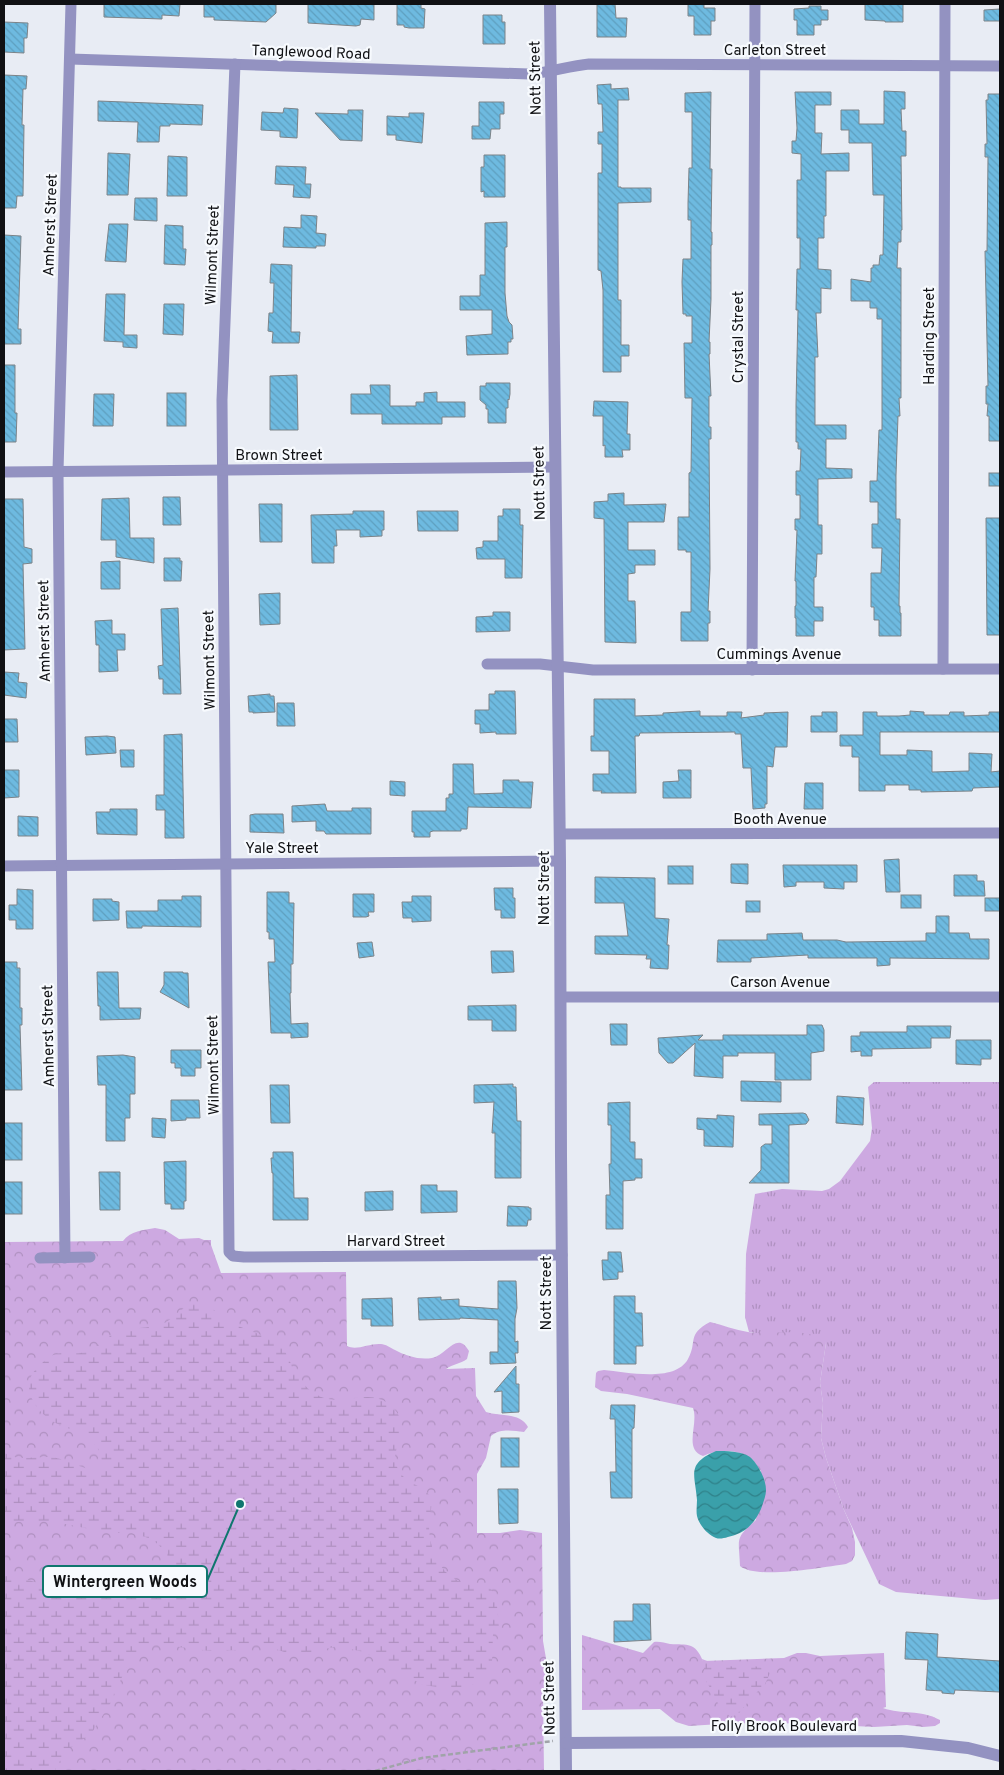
<svg xmlns="http://www.w3.org/2000/svg" width="1004" height="1775" font-family="Overpass,sans-serif">
<style>
.grass{fill:url(#grass-tufts)}
.forest{fill:url(#forest-crowns)}
.wetland{fill:url(#wetland-marsh)}
.water{fill:url(#water-waves)}
.building{fill:url(#building-back-hatch);stroke:#7c8388}
.lines{fill:none;stroke-linecap:round;stroke-linejoin:round}
.path{stroke:#a0a3a9;stroke-width:2.5;stroke-dasharray:5 2.5;stroke-linecap:butt}
.minor{stroke:#9392c1;stroke-width:11}
.tertiary{stroke:#9392c1;stroke-width:12}
.labels{text-anchor:middle;stroke-width:4.5;stroke-linejoin:round;paint-order:stroke}
.street-label{font-size:15px;fill:#101114;stroke:#f7fafe}
.leader{fill:none;stroke:#0f766e;stroke-width:2}
.callout-dot{fill:#0f766e;stroke:#f7fafe;stroke-width:2}
.callout{fill:#f7fafe;stroke:#0f766e;stroke-width:2}
.callout-label{font-size:16px;text-anchor:middle;font-weight:bold;fill:#101114}
</style>
<defs>
<pattern id="grass-tufts" width="24" height="20" patternUnits="userSpaceOnUse" patternTransform="scale(1.25)"><rect width="24" height="20" fill="#cda9e1"/><path d="M3 7l-1-3M5 7V3M7 7l1-3M15 17l-1-3M17 17v-4M19 17l1-3" fill="none" stroke="#af90c0"/></pattern>
<pattern id="forest-crowns" width="20" height="18" patternUnits="userSpaceOnUse" patternTransform="scale(1.25)"><rect width="20" height="18" fill="#cda9e1"/><path d="M2 6a3 3 0 1 1 6 0M12 15a3 3 0 1 1 6 0" fill="none" stroke="#af90c0"/></pattern>
<pattern id="wetland-marsh" width="20" height="14" patternUnits="userSpaceOnUse" patternTransform="scale(1.25)"><rect width="20" height="14" fill="#cda9e1"/><path d="M1 5h8M5 5V1M11 12h8M15 12V8" fill="none" stroke="#af90c0"/></pattern>
<pattern id="water-waves" width="16" height="10" patternUnits="userSpaceOnUse" patternTransform="scale(1.25)"><rect width="16" height="10" fill="#3aa0aa"/><path d="M0 5q4-4 8 0t8 0" fill="none" stroke="#2f8189"/></pattern>
<pattern id="building-back-hatch" width="6" height="6" patternUnits="userSpaceOnUse" patternTransform="scale(1.25)"><rect width="6" height="6" fill="#6ebae0"/><path d="M-1 5l2 2M0 0l6 6M5-1l2 2" fill="none" stroke="#5e9fbf"/></pattern>
</defs>
<rect width="100%" height="100%" fill="#e8ecf4"/>
<polygon class="grass" points="874,1082 1000,1082 1000,1599 985,1600 896,1592 879,1584 844,1510 826,1458 821,1438 823,1403 820,1383 826,1343 749,1332 745,1317 746,1254 755,1194 782,1189 822,1191 829,1189 840,1181 870,1141 872,1128 868,1087"/>
<g class="forest">
<path d="M155 1228 165 1230 179 1239 199 1238 204 1240H211V1245L221 1273 346 1272 347 1346C357 1351 369 1343 381 1344 385 1344 391 1348 395 1350 406 1356 419 1360 432 1358 447 1355 457 1330 469 1351L467 1359C460 1364 453 1364 446 1369L475 1368 476 1396 486 1412C501 1417 520 1412 528 1427L524 1432C513 1431 501 1428 491 1436L486 1458 477 1474V1533H500L520 1530 542 1533 543 1641 548 1670 543 1697 544 1771H4V1242L123 1241C130 1231 144 1230 155 1228Z"/>
<path d="M710 1322C723 1325 735 1330 748 1332 770 1336 811 1325 826 1343L820 1383 823 1403 821 1438 826 1458 844 1510 852 1528 855 1542V1555L852 1561 846 1564C823 1567 757 1580 740 1566 739 1538 734 1539 756 1520L761 1471C757 1467 753 1458 748 1456 733 1449 717 1450 703 1456 683 1449 699 1424 693 1408L627 1394 601 1391 595 1387 596 1373 598 1371 604 1370C626 1372 675 1383 688 1359 698 1341 686 1335 710 1322Z"/>
<path d="M582 1635 643 1653 654 1642C659 1641 665 1643 670 1644 688 1645 695 1642 703 1661L784 1658 797 1653H806L820 1656 884 1653 886 1707 883 1708C902 1715 920 1709 940 1720V1723L935 1726 923 1727 907 1725 874 1727 797 1723 771 1724 736 1723 689 1726 676 1722 660 1709 582 1710Z"/>
</g>
<g class="wetland">
<path d="M194 1303C214 1304 215 1314 230 1322 248 1332 272 1335 286 1353 289 1357 290 1362 292 1367 297 1377 307 1390 317 1395 344 1410 371 1382 395 1410 409 1426 395 1443 395 1460 395 1463 396 1465 397 1467 406 1487 424 1483 430 1497 434 1507 428 1517 429 1527 430 1561 451 1591 487 1584L496 1596 499 1626 493 1634 492 1662 486 1673 481 1679 470 1686 452 1689 423 1685 364 1652 337 1646 302 1655 287 1653 264 1645H254L238 1650 210 1651 151 1643C126 1652 122 1683 110 1704 105 1713 98 1721 93 1731 89 1737 83 1739 77 1743 67 1750 59 1760 55 1771H4V1574C20 1575 34 1584 49 1585 60 1586 71 1580 83 1579 111 1578 152 1589 168 1559L167 1553 152 1539 132 1533H109L51 1521 10 1522 4 1518V1452C16 1462 34 1456 49 1457 66 1458 81 1469 97 1471 109 1457 95 1443 83 1435 76 1430 69 1429 62 1426 45 1419 28 1403 29 1384 30 1376 33 1372 38 1367 42 1363 47 1358 53 1355 63 1351 76 1355 86 1352 99 1347 105 1338 115 1333 125 1327 147 1329 160 1325 174 1320 180 1307 194 1303Z"/>
<path d="M702 1659C710 1662 717 1665 726 1666 740 1668 759 1662 770 1673L765 1684 752 1697 739 1713 732 1717 725 1713 715 1699 714 1694 707 1683Z"/>
</g>
<path class="water" d="M716 1451C725 1451 742 1451 750 1457 758 1464 766 1479 766 1490 766 1496 763 1503 761 1509 756 1520 748 1531 735 1535 730 1536 722 1540 716 1538 708 1535 699 1525 697 1516 696 1511 697 1505 697 1500 695 1474 686 1464 716 1451Z"/>
<g class="building">
<polygon points="104,4 180,4 179,16 162,15 162,19 104,17"/>
<polygon points="204,4 276,4 276,13 266,22 214,20 214,17 204,17"/>
<polygon points="308,4 374,4 374,20 361,19 360,25 356,26 308,23"/>
<polygon points="397,4 421,4 421,8 425,9 424,28 409,28 404,27 404,25 397,25"/>
<polygon points="597,4 615,4 616,18 627,18 626,37 597,37"/>
<polygon points="688,4 704,4 704,8 715,8 715,21 711,21 711,35 694,35 694,16 688,16"/>
<polygon points="865,4 903,4 903,22 885,22 885,21 865,20"/>
<polygon points="809,6 821,6 821,10 828,10 828,20 821,20 821,25 814,25 814,35 797,35 797,20 794,20 794,9 809,8"/>
<polygon points="1000,9 1000,21 984,21 984,10"/>
<polygon points="483,15 502,15 502,22 505,22 505,44 483,44"/>
<polygon points="4,22 28,23 27,38 24,38 24,53 4,52"/>
<polygon points="4,75 27,76 26,89 23,89 22,125 24,125 23,196 17,196 16,208 4,208"/>
<polygon points="611,84 611,89 628,88 629,100 618,100 618,187 621,187 621,188 651,188 651,202 618,203 618,300 621,300 621,345 629,345 629,356 621,356 621,372 603,372 603,290 601,271 598,270 598,173 602,173 602,144 598,144 598,132 603,132 602,104 598,104 597,85"/>
<polygon points="884,91 905,92 905,109 901,109 902,131 906,131 906,156 901,156 902,230 901,230 901,242 898,242 897,268 901,268 901,398 899,398 900,416 898,416 896,475 896,519 900,519 899,606 900,606 900,613 901,613 901,636 879,636 879,620 874,620 874,607 871,607 871,573 881,573 882,548 872,548 872,524 878,524 878,502 870,502 870,481 877,481 879,430 882,430 882,319 877,319 877,308 870,308 870,301 851,301 851,279 871,282 871,268 873,268 873,265 879,265 880,255 883,255 884,195 873,195 872,143 849,143 849,130 841,130 841,110 859,110 859,124 884,124"/>
<polygon points="711,92 710,169 712,169 711,232 712,232 712,245 711,245 711,299 709,342 710,342 710,354 709,354 711,396 709,396 709,427 711,427 711,439 709,439 710,569 708,611 710,611 710,623 708,623 708,641 681,641 681,612 691,612 691,552 686,552 686,550 678,550 678,517 689,517 689,473 691,472 692,398 685,398 684,343 692,343 692,316 686,316 686,314 683,314 682,282 683,259 691,259 691,220 688,220 688,203 689,168 692,168 692,112 685,112 685,93"/>
<polygon points="795,92 831,92 831,105 815,105 815,133 822,133 821,154 849,153 849,171 826,171 826,216 824,216 824,238 818,238 818,269 831,270 831,289 821,288 821,313 816,313 818,357 815,357 815,425 846,425 846,439 826,439 826,468 852,469 852,478 818,479 818,525 822,525 822,554 817,554 816,577 814,577 814,607 823,607 823,621 814,621 814,636 796,636 796,618 795,618 795,606 796,606 796,581 795,581 797,530 795,530 795,519 800,519 800,495 796,495 796,471 800,471 801,449 798,449 798,442 796,442 796,405 798,310 796,310 797,269 800,269 800,238 797,238 797,180 801,180 801,154 792,153 792,141 796,141 797,128"/>
<polygon points="988,94 1000,94 1000,441 989,441 989,416 987,416 988,404 986,404 986,386 988,386 985,251 987,251 988,157 985,157 985,144 987,144 986,100 988,100"/>
<polygon points="98,101 203,105 202,125 170,124 170,126 160,126 159,142 137,142 138,122 98,121"/>
<polygon points="479,102 504,102 504,114 500,114 500,129 491,129 490,139 472,139 472,126 479,126"/>
<polygon points="284,108 298,109 297,138 280,137 280,131 261,130 262,112 283,113"/>
<polygon points="348,110 363,110 362,141 340,140 315,113 348,114"/>
<polygon points="409,113 424,113 422,143 396,140 396,135 387,135 387,116 409,117"/>
<polygon points="108,153 130,154 128,195 107,195"/>
<polygon points="484,155 505,155 505,197 484,197 484,191 481,192 481,167 484,167"/>
<polygon points="168,156 187,157 187,196 167,196"/>
<polygon points="276,166 306,167 305,184 311,184 310,198 293,197 294,185 275,184"/>
<polygon points="135,198 157,198 157,221 134,220"/>
<polygon points="301,215 317,216 316,233 326,234 325,246 316,246 316,248 283,247 284,227 301,228"/>
<polygon points="507,222 507,247 505,247 505,293 507,316 509,322 512,325 513,339 511,339 511,342 508,342 508,354 467,355 466,336 492,334 492,310 460,310 460,296 480,296 480,275 485,275 485,223"/>
<polygon points="109,224 128,224 126,262 105,261"/>
<polygon points="165,225 183,226 183,249 186,249 185,265 164,264"/>
<polygon points="4,235 21,236 18,329 21,329 21,344 4,344"/>
<polygon points="271,264 292,265 291,332 300,332 299,343 272,343 273,332 268,331 269,313 273,313 274,283 270,283"/>
<polygon points="106,294 125,294 124,335 137,335 137,348 123,347 123,342 104,341"/>
<polygon points="164,304 184,304 183,335 163,334"/>
<polygon points="4,365 15,365 15,413 17,413 16,442 4,442"/>
<polygon points="297,375 298,430 270,430 270,376"/>
<polygon points="486,383 510,383 510,394 509,400 508,399 508,408 506,408 506,423 488,423 488,409 486,409 486,405 480,400 480,386 486,386"/>
<polygon points="370,385 390,385 390,406 416,406 416,402 424,402 424,393 437,392 437,402 465,402 465,417 442,417 442,424 382,424 382,414 351,414 351,394 371,394"/>
<rect x="167" y="393" width="19" height="33"/>
<polygon points="94,394 114,394 113,426 93,426"/>
<polygon points="594,401 628,402 627,434 630,434 630,450 622,450 623,457 605,457 605,445 603,446 603,416 593,416"/>
<rect x="989" y="473" width="11" height="13"/>
<polygon points="624,493 624,505 666,504 664,522 628,522 628,550 655,550 655,565 635,565 635,573 628,574 628,601 635,601 636,643 605,642 604,519 594,518 594,502 608,501 608,494"/>
<polygon points="163,497 180,497 181,525 163,525"/>
<polygon points="129,498 130,538 154,538 154,563 116,557 116,540 101,540 102,499"/>
<polygon points="4,499 23,499 24,547 32,549 32,563 23,564 25,649 4,650"/>
<polygon points="259,504 282,504 282,542 260,542"/>
<polygon points="503,509 520,509 520,525 523,525 522,578 505,578 505,559 477,559 476,548 483,547 483,541 498,541 498,516 503,516"/>
<polygon points="353,511 384,511 384,530 382,530 382,536 360,537 360,530 336,530 337,546 334,546 334,563 312,563 311,515 353,514"/>
<polygon points="417,511 458,511 458,531 418,531"/>
<polygon points="986,518 1000,518 1000,635 987,635"/>
<polygon points="164,558 180,558 180,561 182,561 181,581 164,581"/>
<polygon points="120,561 120,589 101,589 101,562"/>
<polygon points="280,593 280,624 260,625 259,594"/>
<polygon points="178,608 181,694 163,694 163,679 159,679 158,666 163,665 161,609"/>
<polygon points="493,612 510,612 510,631 476,632 476,617 493,616"/>
<polygon points="112,620 112,634 125,634 125,650 117,650 118,671 99,672 99,645 96,645 95,621"/>
<polygon points="4,672 19,673 18,682 27,683 26,698 4,695"/>
<polygon points="495,691 515,691 516,734 496,734 496,732 480,733 480,724 475,724 475,710 489,710 489,694 495,694"/>
<polygon points="270,694 270,696 274,696 275,712 253,713 253,712 249,712 248,696"/>
<polygon points="594,699 635,699 635,716 663,715 663,713 700,711 700,716 727,716 727,712 742,712 741,718 764,715 764,713 788,712 787,747 775,747 773,767 767,766 767,804 765,804 765,808 753,809 751,768 743,768 741,734 735,734 735,732 640,733 639,736 635,736 636,793 601,793 602,791 593,791 593,774 609,774 609,751 591,751 591,736 594,736"/>
<polygon points="277,703 294,703 295,726 277,726"/>
<polygon points="910,711 924,712 924,715 949,715 950,712 964,712 964,716 989,715 989,712 1000,712 1000,732 880,732 880,755 907,755 907,750 932,751 932,772 969,771 969,753 992,754 991,772 1000,771 1000,787 973,788 972,791 921,792 921,790 909,790 909,785 885,785 885,791 859,791 859,757 852,757 852,746 840,746 840,735 863,735 863,712 877,712 877,716 899,716 910,715"/>
<polygon points="822,712 837,712 837,732 811,732 811,716 822,716"/>
<polygon points="4,719 17,719 18,742 4,742"/>
<polygon points="182,734 184,838 165,838 165,810 156,810 156,795 164,795 164,735"/>
<polygon points="107,736 115,737 116,753 86,755 85,737"/>
<polygon points="120,750 134,750 134,767 121,767"/>
<polygon points="453,764 473,764 474,794 503,793 503,780 519,780 519,782 533,782 531,808 468,807 467,829 461,829 461,831 433,831 430,832 430,837 414,837 414,832 412,832 412,811 446,811 446,798 449,798 449,794 453,794"/>
<polygon points="4,770 19,770 19,797 4,798"/>
<polygon points="678,770 691,770 691,798 663,798 663,782 679,781"/>
<polygon points="390,781 405,782 405,796 390,795"/>
<polygon points="805,783 823,783 823,809 804,809"/>
<polygon points="325,804 327,811 352,811 352,808 371,808 371,834 326,834 324,831 316,831 316,821 292,822 292,806"/>
<polygon points="110,809 137,809 137,835 97,834 96,812 110,812"/>
<polygon points="255,814 283,814 284,833 250,832 250,815"/>
<polygon points="18,816 38,817 38,836 18,836"/>
<polygon points="899,859 900,892 886,892 884,860"/>
<polygon points="731,864 748,864 748,884 731,883"/>
<polygon points="783,865 857,865 857,882 844,882 844,889 824,888 824,882 796,882 796,886 784,887"/>
<rect x="668" y="866" width="25" height="18"/>
<polygon points="954,875 977,875 977,881 984,881 985,896 954,896"/>
<polygon points="595,877 655,878 655,918 669,919 667,945 669,945 668,969 650,968 651,959 646,959 647,955 595,954 595,936 628,936 624,903 595,903"/>
<polygon points="494,888 513,888 513,898 515,898 515,918 501,918 501,910 495,910"/>
<polygon points="17,889 33,890 33,929 16,929 16,920 9,920 9,905 17,905"/>
<polygon points="267,892 289,892 289,903 294,903 293,964 291,964 291,993 290,993 291,1024 308,1023 308,1037 291,1038 291,1033 271,1033 268,962 275,962 274,939 269,939 269,932 267,932"/>
<polygon points="353,894 374,894 374,912 368,912 369,916 366,917 353,917"/>
<rect x="901" y="895" width="20" height="13"/>
<polygon points="182,896 201,896 201,927 142,926 142,928 127,928 126,911 158,911 158,900 182,900"/>
<polygon points="412,896 431,896 431,921 412,922 412,918 403,918 402,902 412,902"/>
<rect x="985" y="898" width="15" height="13"/>
<polygon points="93,899 112,899 112,901 119,902 119,920 93,921"/>
<rect x="746" y="901" width="14" height="11"/>
<polygon points="936,916 949,916 949,933 969,933 970,939 989,939 989,959 890,958 890,965 877,966 877,958 808,958 808,955 751,958 751,962 717,962 718,940 767,940 767,934 802,933 803,940 837,940 846,942 926,941 926,933 936,933"/>
<polygon points="372,942 374,956 359,958 357,943"/>
<polygon points="491,951 513,951 514,972 492,973"/>
<polygon points="4,962 17,962 17,968 20,968 20,1008 22,1008 22,1025 20,1025 22,1090 4,1090"/>
<polygon points="97,972 118,972 119,1008 141,1008 140,1019 100,1020 100,1006 98,1006"/>
<polygon points="164,972 183,972 183,973 188,973 189,1008 160,992 164,985"/>
<polygon points="516,1005 516,1031 492,1031 492,1020 468,1020 468,1006"/>
<polygon points="610,1024 627,1024 627,1045 611,1045"/>
<polygon points="807,1025 822,1025 824,1030 824,1051 811,1053 811,1080 775,1080 775,1053 738,1053 738,1056 723,1056 723,1078 694,1076 695,1043 673,1063 668,1063 659,1053 658,1038 703,1035 698,1040 723,1040 723,1035 807,1035"/>
<polygon points="907,1026 951,1026 950,1038 931,1038 931,1048 872,1049 872,1056 861,1056 861,1051 851,1052 851,1036 860,1036 860,1032 907,1032"/>
<polygon points="956,1040 991,1040 991,1059 981,1059 981,1065 956,1064"/>
<polygon points="171,1050 201,1050 201,1068 195,1068 195,1076 181,1076 181,1068 175,1068 175,1063 171,1063"/>
<polygon points="123,1055 135,1057 135,1094 130,1094 130,1118 125,1118 125,1141 106,1141 106,1085 98,1085 97,1056"/>
<polygon points="741,1081 781,1082 781,1102 741,1101"/>
<polygon points="513,1084 513,1087 516,1087 517,1121 521,1121 521,1178 495,1178 495,1133 492,1133 494,1102 474,1103 474,1085"/>
<polygon points="270,1085 289,1085 290,1123 271,1123"/>
<polygon points="837,1096 864,1098 863,1125 836,1123"/>
<polygon points="171,1100 199,1100 200,1118 186,1118 186,1120 171,1121"/>
<polygon points="630,1102 630,1142 635,1142 635,1159 642,1159 642,1178 635,1178 635,1180 623,1181 623,1229 606,1229 606,1195 610,1195 609,1164 611,1164 611,1125 608,1125 608,1103"/>
<polygon points="803,1113 806,1114 809,1120 806,1124 789,1125 789,1183 749,1183 761,1170 761,1147 765,1144 772,1144 772,1125 759,1125 759,1114"/>
<polygon points="717,1115 734,1116 733,1147 704,1146 704,1130 697,1129 697,1118 717,1119"/>
<polygon points="152,1118 166,1119 165,1138 152,1137"/>
<rect x="4" y="1123" width="18" height="37"/>
<polygon points="273,1152 293,1152 294,1198 308,1198 308,1220 273,1220 273,1173 272,1173 271,1158 273,1158"/>
<polygon points="186,1161 186,1201 184,1201 184,1209 171,1209 171,1204 165,1204 164,1162"/>
<polygon points="99,1172 120,1172 120,1210 100,1210"/>
<rect x="4" y="1182" width="18" height="32"/>
<polygon points="421,1185 437,1185 437,1191 457,1191 457,1212 421,1213"/>
<polygon points="393,1191 393,1210 365,1211 365,1192"/>
<polygon points="508,1206 529,1207 529,1208 531,1208 531,1220 528,1220 527,1226 507,1226"/>
<polygon points="608,1252 621,1252 623,1272 618,1272 618,1279 603,1280 602,1260 608,1260"/>
<polygon points="498,1281 516,1281 517,1308 515,1319 515,1342 518,1341 518,1353 515,1353 516,1363 490,1364 490,1352 498,1352 498,1320 460,1318 460,1319 419,1320 418,1298 441,1297 441,1300 459,1299 459,1306 498,1309"/>
<polygon points="614,1296 635,1296 635,1313 642,1313 643,1346 636,1346 636,1364 614,1364"/>
<polygon points="392,1298 393,1326 371,1326 371,1319 362,1319 362,1299"/>
<polygon points="516,1366 516,1384 519,1384 519,1412 502,1413 502,1391 494,1392"/>
<polygon points="611,1405 635,1405 634,1428 632,1429 632,1498 611,1498 610,1472 616,1472 615,1419 610,1419"/>
<rect x="501" y="1438" width="18" height="29"/>
<polygon points="498,1489 518,1489 518,1523 499,1524"/>
<polygon points="633,1604 650,1604 651,1640 614,1642 614,1621 633,1621"/>
<polygon points="906,1632 938,1634 937,1657 1000,1661 1000,1692 955,1690 954,1694 942,1693 942,1691 926,1690 928,1660 905,1659"/>
</g>
<g class="lines">
<polyline class="path" points="375,1771 422,1758 553,1741"/>
<g class="minor">
<path d="M70 59 529 74C549 73 568 66 589 64L1000 66"/>
<polyline points="235,64 222,400 229,1252 233,1256 244,1257 562,1255"/>
<polyline points="4,472 555,467"/>
<polyline points="487,664 540,664 593,670 1000,669"/>
<polyline points="943,669 945,4"/>
<polyline points="752,670 755,4"/>
<polyline points="560,834 1000,833"/>
<polyline points="4,866 560,861"/>
<polyline points="561,997 1000,997"/>
<polyline points="40,1258 90,1257"/>
<polyline points="65,1258 58,471 71,4"/>
</g>
<g class="tertiary">
<polyline points="550,4 560,861 561,1156 566,1771"/>
<polyline points="566,1743 901,1741 968,1748 1000,1756"/>
</g>
</g>
<g class="labels">
<g class="street-label">
<text x="775" y="55">Carleton Street</text>
<text transform="translate(311 52) rotate(2)" y="5">Tanglewood Road</text>
<text transform="translate(535 78) rotate(-91)" y="5">Nott Street</text>
<text transform="translate(50 225) rotate(-88)" y="5">Amherst Street</text>
<text transform="translate(212 255) rotate(-88)" y="5">Wilmont Street</text>
<text transform="translate(929 336) rotate(-90)" y="5">Harding Street</text>
<text transform="translate(738 337) rotate(-90)" y="5">Crystal Street</text>
<text x="279" y="460">Brown Street</text>
<text transform="translate(539 483) rotate(-91)" y="5">Nott Street</text>
<text transform="translate(44 631) rotate(-91)" y="5">Amherst Street</text>
<text x="779" y="659">Cummings Avenue</text>
<text transform="translate(209 660) rotate(-91)" y="5">Wilmont Street</text>
<text x="780" y="824">Booth Avenue</text>
<text x="282" y="853">Yale Street</text>
<text transform="translate(544 888) rotate(-90)" y="5">Nott Street</text>
<text x="780" y="987">Carson Avenue</text>
<text transform="translate(48 1036) rotate(-91)" y="5">Amherst Street</text>
<text transform="translate(213 1065) rotate(-91)" y="5">Wilmont Street</text>
<text x="396" y="1246">Harvard Street</text>
<text transform="translate(546 1293) rotate(-90)" y="5">Nott Street</text>
<text transform="translate(549 1698) rotate(-91)" y="5">Nott Street</text>
<text x="784" y="1731">Folly Brook Boulevard</text>
</g>
</g>
<path class="leader" d="M240 1504L207 1581"/>
<circle class="callout-dot" cx="240" cy="1504" r="5"/>
<rect class="callout" x="43" y="1566" width="164" height="31" rx="5"/>
<g class="callout-label">
<text x="125" y="1587">Wintergreen Woods</text>
</g>
<rect width="1004" height="1775" fill="none" stroke="#101114" stroke-width="10"/>
</svg>
